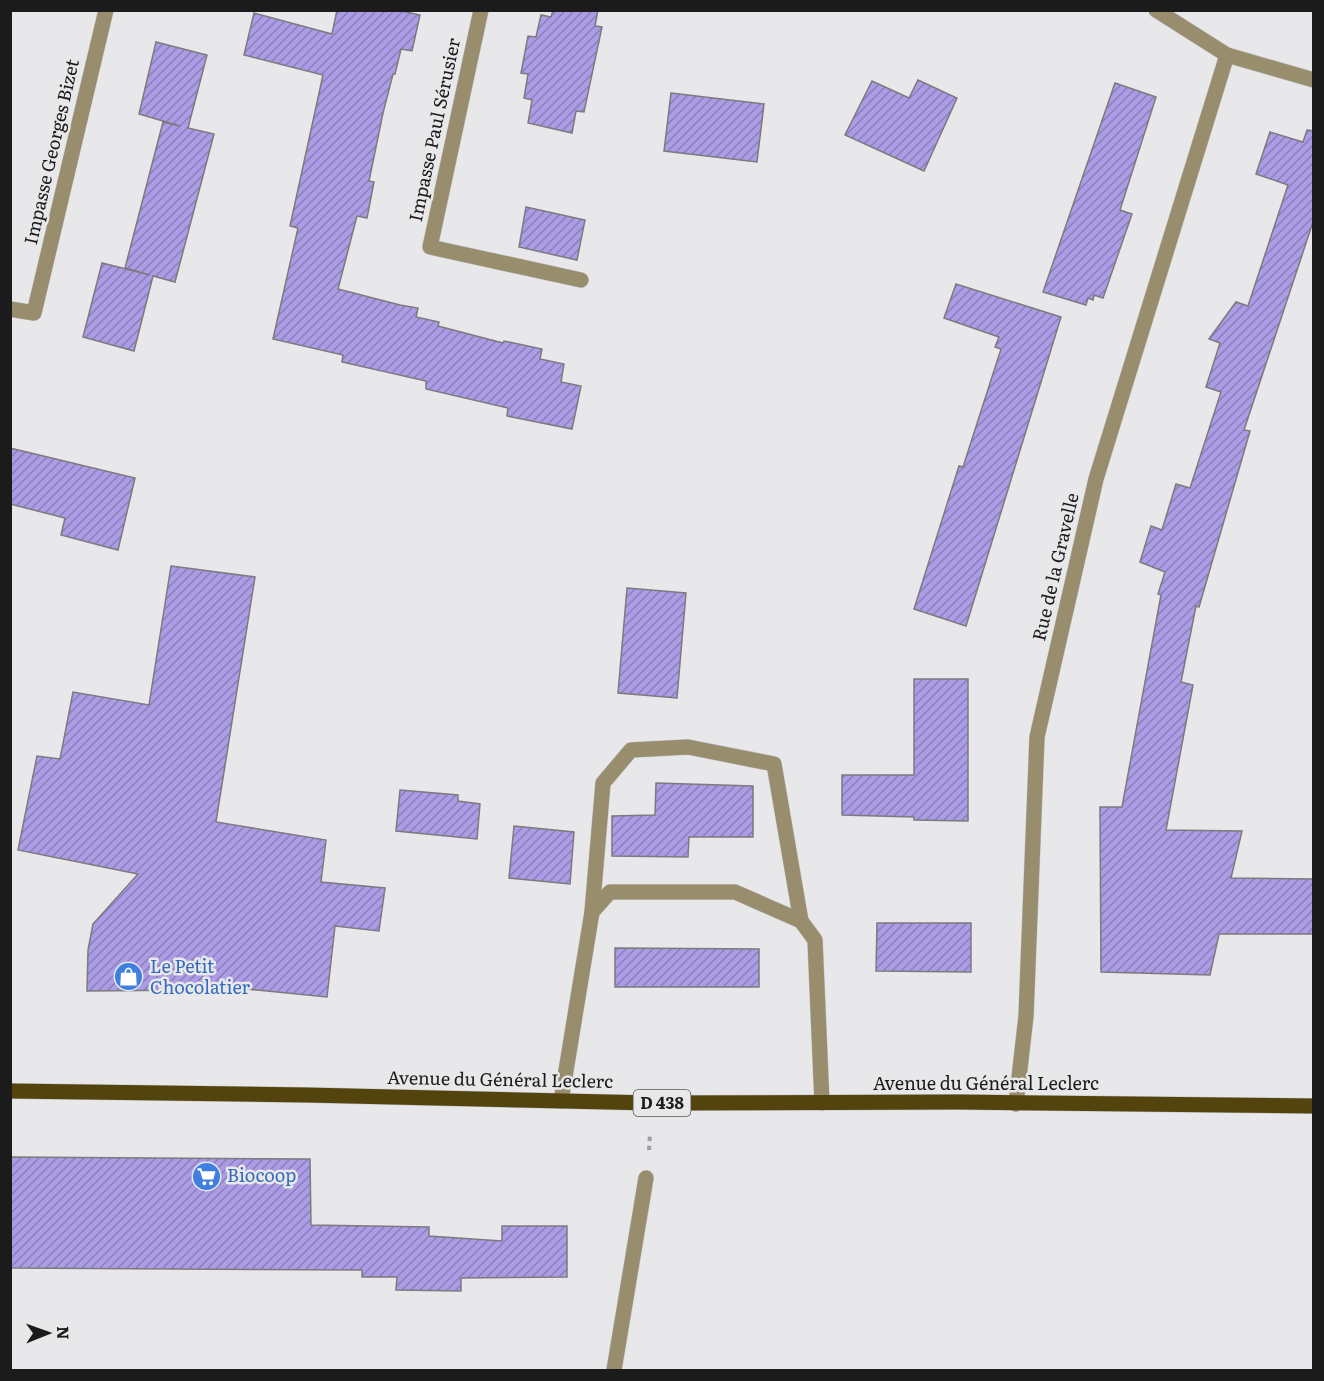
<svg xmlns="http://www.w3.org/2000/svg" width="1324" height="1381" font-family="Literata,serif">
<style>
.building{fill:url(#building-hatch);stroke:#7b7a7d;stroke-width:1.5}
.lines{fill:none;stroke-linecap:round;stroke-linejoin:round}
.lane-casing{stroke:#c3c3c6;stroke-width:16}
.street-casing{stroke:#c3c3c6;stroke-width:16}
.primary-casing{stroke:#c3c3c6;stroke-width:16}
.path{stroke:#a0a0a2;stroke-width:4;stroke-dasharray:4.5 4.5;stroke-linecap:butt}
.lane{stroke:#988d6d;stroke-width:15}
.street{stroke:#988d6d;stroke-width:15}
.primary{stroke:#53440e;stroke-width:15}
.labels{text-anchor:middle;stroke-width:5;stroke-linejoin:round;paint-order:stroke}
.shield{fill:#e8e8eb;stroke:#58585a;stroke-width:1.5}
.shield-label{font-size:16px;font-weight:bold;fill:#1b1b1c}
.street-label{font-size:18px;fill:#1b1b1c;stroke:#e8e8eb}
.shop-label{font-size:18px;fill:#366cbe;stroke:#e8e8eb;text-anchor:start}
</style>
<defs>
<pattern id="building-hatch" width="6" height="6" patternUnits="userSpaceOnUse" patternTransform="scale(1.5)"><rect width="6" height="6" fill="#ac9be5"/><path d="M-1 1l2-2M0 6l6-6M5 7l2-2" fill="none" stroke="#8b7eb9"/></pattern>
</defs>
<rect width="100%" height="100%" fill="#e8e8eb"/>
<g class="building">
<polygon points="337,10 398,10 420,15 412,51 401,49 395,74 393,74 383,113 369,181 374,182 367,218 357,216 338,289 400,305 418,308 416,317 439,322 438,326 503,343 504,341 542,349 540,359 564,364 561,382 581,386 572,429 507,416 508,408 426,389 426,381 342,362 343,355 273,339 298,228 290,226 323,75 244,55 254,13 332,34"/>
<polygon points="553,10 598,10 595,26 602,27 584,112 576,111 572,133 528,123 532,100 524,98 528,74 521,73 528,36 536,37 541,15 551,17"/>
<polygon points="156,42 207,55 188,128 214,134 175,282 153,276 134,351 83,337 102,263 150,275 125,268 163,122 180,126 139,114"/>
<polygon points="918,80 957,98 924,171 845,135 872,81 909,98"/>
<polygon points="1115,83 1156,97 1120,210 1132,214 1103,298 1094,295 1093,300 1088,298 1086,305 1043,292"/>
<polygon points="671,93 764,104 757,162 664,151"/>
<polygon points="1307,130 1314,131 1314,219 1244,430 1250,431 1199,607 1196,606 1181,682 1193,685 1166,830 1242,831 1231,878 1314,879 1314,934 1219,934 1210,975 1101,972 1100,807 1122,807 1161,595 1158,594 1165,572 1140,562 1151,526 1162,530 1176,484 1190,488 1221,392 1206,387 1220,343 1209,339 1236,302 1248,306 1288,185 1256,174 1270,132 1303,142"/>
<polygon points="526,207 585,220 577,260 519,247"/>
<polygon points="956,284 1061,317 966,626 914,609 959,466 963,467 1001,349 995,347 999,337 944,318"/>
<polygon points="10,448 135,478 118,550 61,535 65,518 10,504"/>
<polygon points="171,566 255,577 216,822 326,840 321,882 385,888 379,931 335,926 327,997 196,984 196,990 87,991 88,950 93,924 138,874 18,850 37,756 60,759 73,692 149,705"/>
<polygon points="627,588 686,593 677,698 618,693"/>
<polygon points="914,679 968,679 968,821 914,820 914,817 842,815 842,775 914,775"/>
<polygon points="656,783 753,786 753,837 689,837 688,857 612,856 612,816 655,815"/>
<polygon points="400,790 458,795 458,801 480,804 477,839 396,831"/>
<polygon points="514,826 574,832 570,884 509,878"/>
<polygon points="877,923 971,923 971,972 876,971"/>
<polygon points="615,948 759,949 759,987 615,987"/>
<polygon points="10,1157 310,1159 311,1225 429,1227 429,1236 502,1241 502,1226 567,1226 567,1277 461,1278 461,1291 396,1290 397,1277 362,1277 362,1270 10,1268"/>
</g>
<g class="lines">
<defs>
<g id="lane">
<polyline points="592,912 603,783 631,750 688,747 774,764 801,921"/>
<polyline points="561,1101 592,912 610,892 735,892 801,921 815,940 822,1103"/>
</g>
<g id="street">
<polyline points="481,10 430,247 581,280"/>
<polyline points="1156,10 1227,55 1314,80"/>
<polyline points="10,309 34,313 106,10"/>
<polyline points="1016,1104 1026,1016 1037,737 1096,479 1227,55"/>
<polyline points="614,1370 646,1178"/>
</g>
<polyline id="primary" points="10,1091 307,1095 652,1103 959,1102 1314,1106"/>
</defs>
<use href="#lane" class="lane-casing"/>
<use href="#street" class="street-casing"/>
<use href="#primary" class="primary-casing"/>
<polyline class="path" points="649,1150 650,1134"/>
<use href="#lane" class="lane"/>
<use href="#street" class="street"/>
<use href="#primary" class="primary"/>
</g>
<defs>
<symbol id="shop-disc" viewBox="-11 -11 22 22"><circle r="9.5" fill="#3f7fe0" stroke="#e8e8eb"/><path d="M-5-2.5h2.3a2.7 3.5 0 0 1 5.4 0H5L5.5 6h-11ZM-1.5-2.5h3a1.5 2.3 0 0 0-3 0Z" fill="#fff"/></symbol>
<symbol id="supermarket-disc" viewBox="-11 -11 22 22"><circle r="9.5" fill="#3f7fe0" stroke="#e8e8eb"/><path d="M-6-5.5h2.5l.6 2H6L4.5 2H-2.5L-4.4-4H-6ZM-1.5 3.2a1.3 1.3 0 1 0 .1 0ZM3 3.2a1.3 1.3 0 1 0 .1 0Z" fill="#fff"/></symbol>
</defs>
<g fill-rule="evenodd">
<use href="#shop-disc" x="112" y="960" width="33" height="33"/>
<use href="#supermarket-disc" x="190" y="1160" width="33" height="33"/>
</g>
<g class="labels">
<rect class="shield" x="633.5" y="1090" width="57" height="26" rx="4.5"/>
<g class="shield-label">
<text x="662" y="1109">D 438</text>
</g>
<g class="street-label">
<text transform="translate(435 130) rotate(-78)" y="6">Impasse Paul Sérusier</text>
<text transform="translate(52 152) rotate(-77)" y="6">Impasse Georges Bizet</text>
<text transform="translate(1056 567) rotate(-77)" y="6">Rue de la Gravelle</text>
<text transform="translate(500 1080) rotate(1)" y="6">Avenue du Général Leclerc</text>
<text x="986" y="1090">Avenue du Général Leclerc</text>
</g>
<g class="shop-label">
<text x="150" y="973">Le Petit<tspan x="150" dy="21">Chocolatier</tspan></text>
<text x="227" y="1182">Biocoop</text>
</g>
</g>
<rect width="1324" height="1381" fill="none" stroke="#1b1b1c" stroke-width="24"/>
<g transform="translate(48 1333) rotate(89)" stroke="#e8e8eb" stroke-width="4.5" paint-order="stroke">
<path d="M0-4.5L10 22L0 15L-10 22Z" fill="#1b1b1c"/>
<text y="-9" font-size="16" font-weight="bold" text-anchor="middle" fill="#1b1b1c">N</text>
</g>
</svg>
